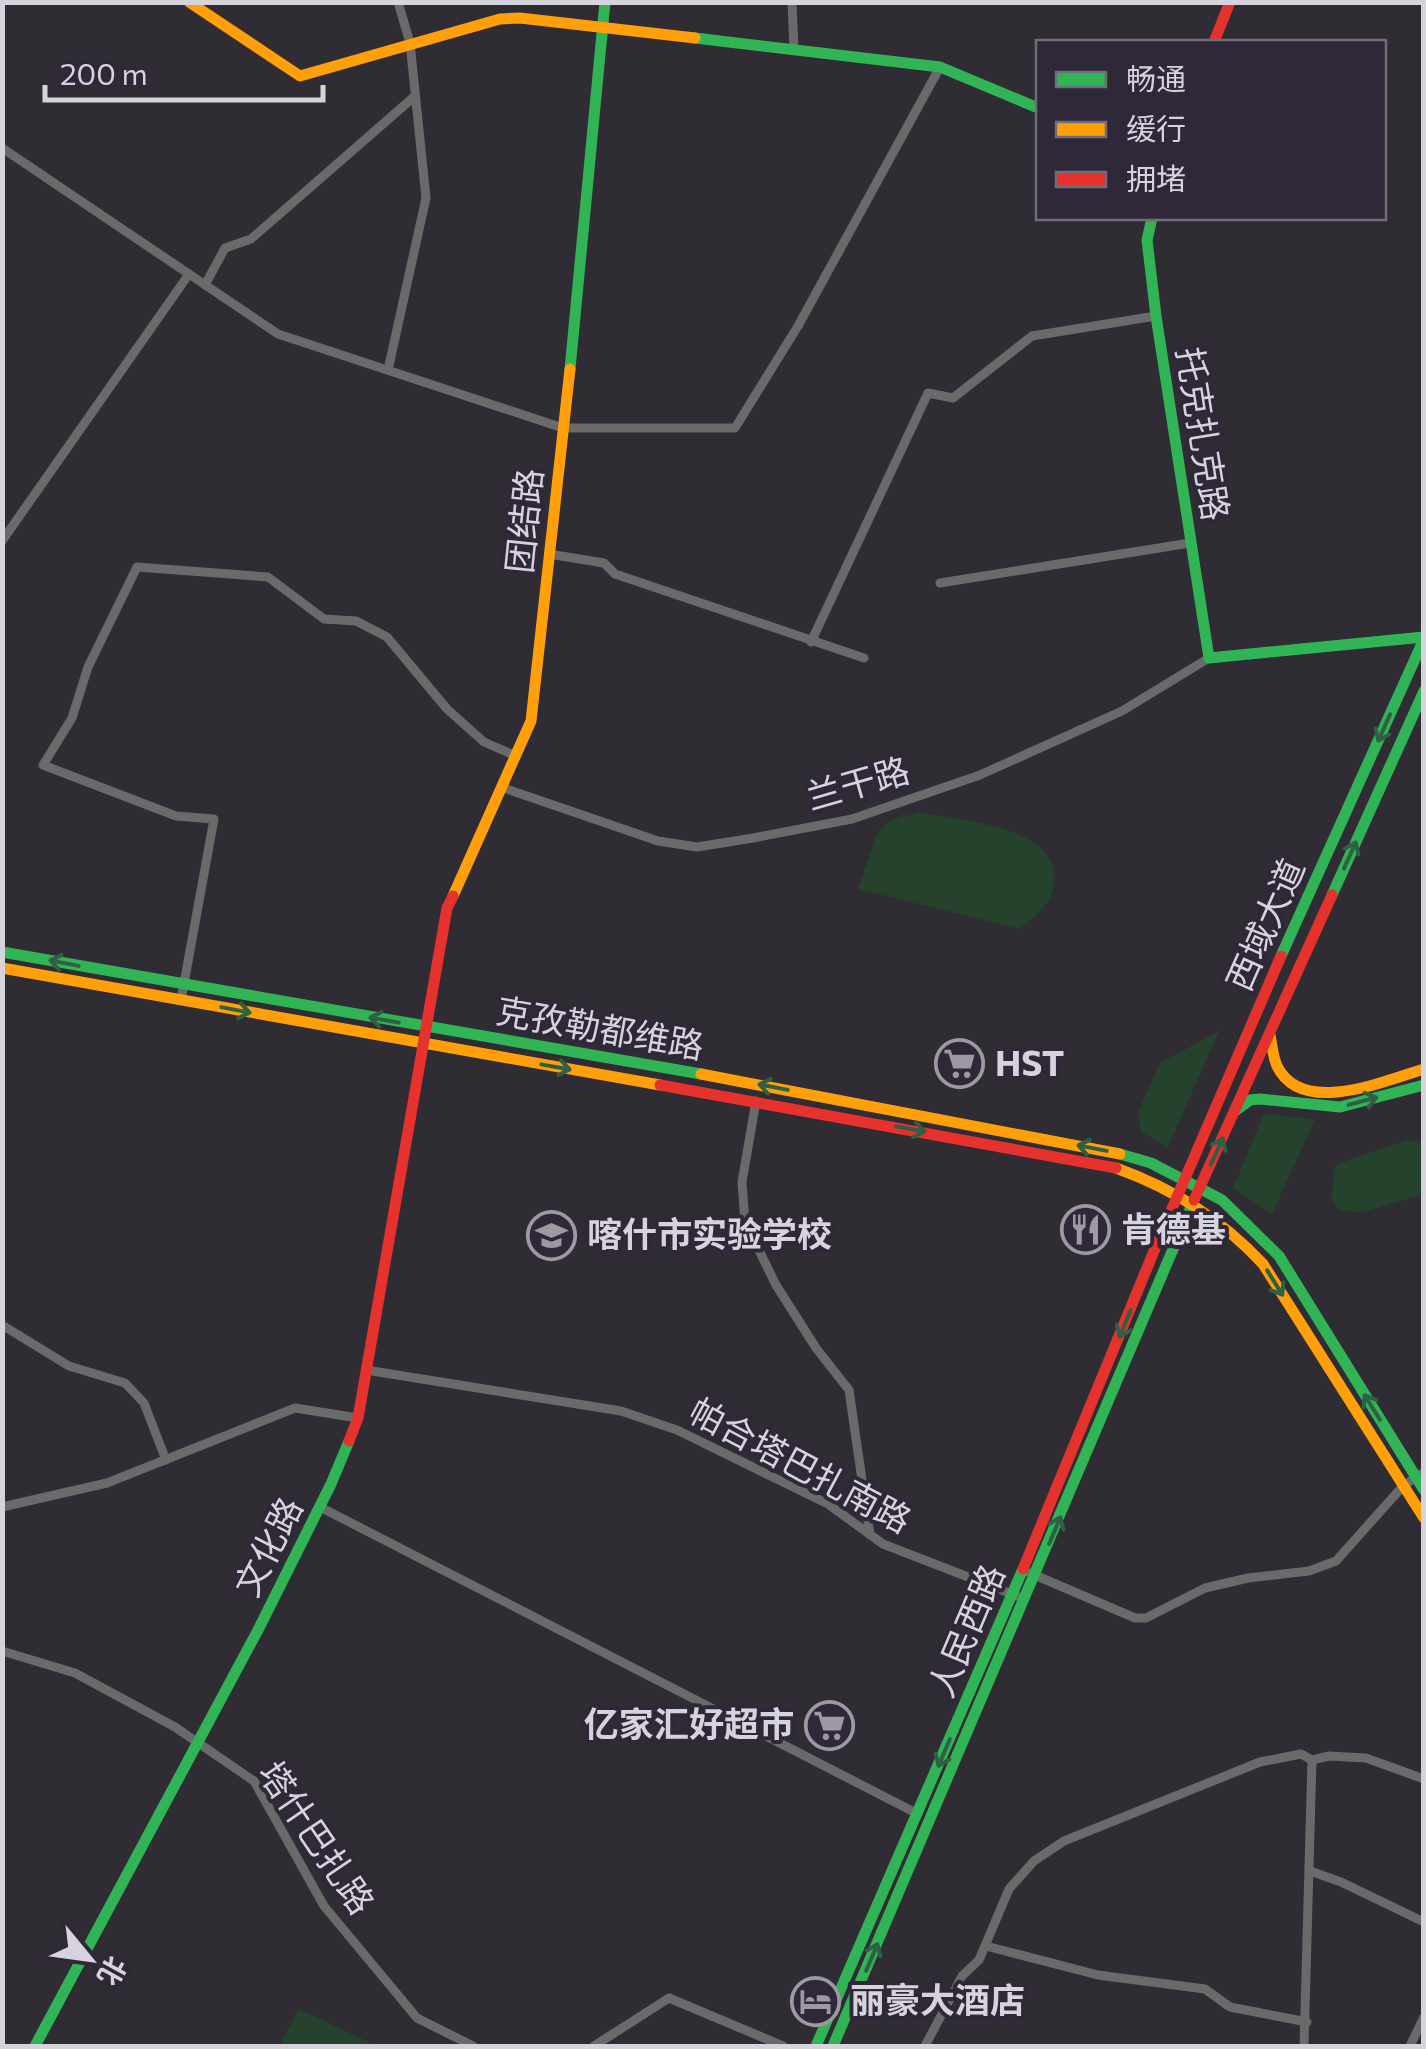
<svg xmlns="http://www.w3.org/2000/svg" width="1426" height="2049" font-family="Commissioner,'Noto Sans SC',sans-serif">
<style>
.green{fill:#25422d}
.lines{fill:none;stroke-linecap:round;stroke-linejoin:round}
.street{stroke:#696a6a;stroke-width:9}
.fast{stroke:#30b455;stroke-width:11}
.slow{stroke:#ff9f0a;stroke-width:11}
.jam{stroke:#e5322d;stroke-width:11}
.oneway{stroke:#2f6044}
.labels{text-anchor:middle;stroke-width:8;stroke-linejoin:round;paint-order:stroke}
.street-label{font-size:35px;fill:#d6d3dd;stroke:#2e2838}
.poi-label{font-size:35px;font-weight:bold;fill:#d6d3dd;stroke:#2e2838;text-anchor:start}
</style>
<rect width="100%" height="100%" fill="#2f2c34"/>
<g class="green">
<path d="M919 812C956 819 1050 826 1054 873 1057 899 1039 915 1019 929L858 889 877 834 889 821Z"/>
<polygon points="1219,1031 1168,1147 1141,1132 1138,1113 1160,1063"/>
<polygon points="1264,1114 1315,1119 1272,1214 1233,1188"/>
<polygon points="1407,1140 1423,1144 1423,1194 1363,1212 1340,1211 1331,1200 1335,1165"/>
<polygon points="299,2009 377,2046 279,2046"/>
</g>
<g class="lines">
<g class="street">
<polyline points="792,2 794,50"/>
<polyline points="2,148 278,334 563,428 735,428 798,326 940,67"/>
<polyline points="205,285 225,248 251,239 415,96"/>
<polyline points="388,370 426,198 410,43 398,2"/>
<polyline points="2,541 189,274"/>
<polyline points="549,554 604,563 615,574 864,658"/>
<polyline points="940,583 1190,543"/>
<polyline points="811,642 928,393 953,398 1032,336 1156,316"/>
<polyline points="501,787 658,841 697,847 753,838 852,819 980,775 1122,711 1209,658"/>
<polyline points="181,1000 214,819 176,816 43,765 72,718 88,667 137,567 268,577 324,619 356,621 387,637 447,709 484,742 516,756"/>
<polyline points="756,1101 742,1182 745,1222 776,1285 816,1348 849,1390 870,1535"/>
<polyline points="2,1325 69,1366 125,1383 144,1403 166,1460"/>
<polyline points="366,1370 621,1411 677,1430 828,1504 883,1544 1017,1596"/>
<polyline points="2,1507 107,1483 295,1408 358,1418"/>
<polyline points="320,1507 918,1814"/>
<polyline points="1030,1573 1135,1618 1146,1618 1205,1588 1248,1578 1309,1571 1336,1561 1403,1486 1424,1472"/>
<polyline points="2,1651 75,1673 175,1727 254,1781 324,1906 417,2018 473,2046"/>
<polyline points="1310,1871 1341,1882 1424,1922"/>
<polyline points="986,1946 1098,1975 1205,1989 1230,2007 1307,2022"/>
<polyline points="594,2046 669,1998 783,2046"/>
<polyline points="925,2046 962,1976 979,1960 1009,1889 1034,1861 1064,1841 1260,1762 1301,1754 1312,1760 1329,1756 1366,1758 1424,1779"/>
<polyline points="1304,2046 1312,1760"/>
<polyline points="1410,2046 1424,2017"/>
</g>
<g class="fast">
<polyline points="695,38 940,67 1038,108"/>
<polyline points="1152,218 1147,240 1156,316 1209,658 1424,637"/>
<polyline points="570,369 605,2"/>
<polyline points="1332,895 1424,691"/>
<polyline points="2,952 701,1074"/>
<polyline points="1281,956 1424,639"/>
<polyline points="1235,1111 1250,1100 1260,1099 1340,1107 1424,1085"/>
<polyline points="1120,1154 1151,1163 1222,1200 1279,1256 1424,1490"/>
<polyline points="35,2046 258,1630 331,1484 349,1441"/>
<polyline points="816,2046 1023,1569"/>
<polyline points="833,2046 1194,1200"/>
</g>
<g class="slow">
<polyline points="189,2 300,76 500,19 520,18 695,38"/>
<polyline points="453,896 531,721 570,369"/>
<polyline points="2,968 660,1085"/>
<path d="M1270 1035C1272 1045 1273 1057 1277 1066 1302 1117 1384 1081 1424 1069"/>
<polyline points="701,1074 1120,1154"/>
<path d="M1116 1168C1174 1189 1221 1219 1263 1264L1424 1518"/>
</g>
<g class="jam">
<polyline points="1214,42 1230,2"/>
<polyline points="660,1085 1116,1168"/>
<polyline points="1194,1200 1332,895"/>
<polyline points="349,1441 358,1418 447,908 453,896"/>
<polyline points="1023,1569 1161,1234 1281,956"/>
</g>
</g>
<defs><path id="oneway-shaft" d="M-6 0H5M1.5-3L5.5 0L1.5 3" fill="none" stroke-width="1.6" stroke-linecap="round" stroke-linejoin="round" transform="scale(2.5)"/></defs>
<g class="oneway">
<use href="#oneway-shaft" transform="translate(1384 728) rotate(114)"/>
<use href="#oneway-shaft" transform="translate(1350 855) rotate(-66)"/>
<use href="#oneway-shaft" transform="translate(64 963) rotate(-169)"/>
<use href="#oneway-shaft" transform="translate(236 1010) rotate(11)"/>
<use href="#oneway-shaft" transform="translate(384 1020) rotate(-170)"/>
<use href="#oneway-shaft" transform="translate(556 1067) rotate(10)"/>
<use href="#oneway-shaft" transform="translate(773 1087) rotate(-169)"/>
<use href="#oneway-shaft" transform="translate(1363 1101) rotate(-15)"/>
<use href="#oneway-shaft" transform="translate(911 1129) rotate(10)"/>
<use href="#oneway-shaft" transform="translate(1092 1148) rotate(-169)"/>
<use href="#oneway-shaft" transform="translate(1217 1151) rotate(-65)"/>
<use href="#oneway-shaft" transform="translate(1275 1283) rotate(58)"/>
<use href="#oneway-shaft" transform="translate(1125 1324) rotate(112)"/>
<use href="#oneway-shaft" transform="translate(1372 1407) rotate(-122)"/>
<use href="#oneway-shaft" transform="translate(1055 1530) rotate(-67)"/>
<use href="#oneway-shaft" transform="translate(944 1753) rotate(113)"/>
<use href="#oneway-shaft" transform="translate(872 1957) rotate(-67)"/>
</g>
<defs>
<symbol id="supermarket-ring" viewBox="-11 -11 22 22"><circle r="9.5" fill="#2e2838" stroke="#9c99a2" stroke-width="1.5"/><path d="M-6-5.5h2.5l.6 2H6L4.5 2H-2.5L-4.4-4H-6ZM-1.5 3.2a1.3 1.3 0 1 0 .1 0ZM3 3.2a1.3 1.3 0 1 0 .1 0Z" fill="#9c99a2"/></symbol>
<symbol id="restaurant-ring" viewBox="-11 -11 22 22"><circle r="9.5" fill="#2e2838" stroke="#9c99a2" stroke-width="1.5"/><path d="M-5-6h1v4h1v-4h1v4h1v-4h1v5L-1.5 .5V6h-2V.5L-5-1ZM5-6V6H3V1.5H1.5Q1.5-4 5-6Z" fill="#9c99a2"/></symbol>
<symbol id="school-ring" viewBox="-11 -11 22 22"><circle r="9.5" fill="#2e2838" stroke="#9c99a2" stroke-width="1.5"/><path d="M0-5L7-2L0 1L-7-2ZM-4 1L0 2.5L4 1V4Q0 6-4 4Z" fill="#9c99a2"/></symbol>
<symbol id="hotel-ring" viewBox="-11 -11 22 22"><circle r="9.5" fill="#2e2838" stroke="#9c99a2" stroke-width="1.5"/><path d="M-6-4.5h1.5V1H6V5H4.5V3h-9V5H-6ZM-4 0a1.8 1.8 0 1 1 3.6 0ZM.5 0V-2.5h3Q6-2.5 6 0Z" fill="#9c99a2"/></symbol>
</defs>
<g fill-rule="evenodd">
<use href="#supermarket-ring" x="932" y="1036" width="55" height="55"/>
<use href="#restaurant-ring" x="1058" y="1202" width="55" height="55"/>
<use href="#school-ring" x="524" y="1208" width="55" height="55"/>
<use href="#supermarket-ring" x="802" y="1698" width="55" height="55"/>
<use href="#hotel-ring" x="788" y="1974" width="55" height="55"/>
</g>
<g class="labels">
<g class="street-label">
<text transform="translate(1202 434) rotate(81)" y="12">托克扎克路</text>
<text transform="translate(525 521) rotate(-84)" y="12">团结路</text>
<text transform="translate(858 784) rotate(-16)" y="12">兰干路</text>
<text transform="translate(1266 925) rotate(-66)" y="12">西域大道</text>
<text transform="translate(600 1029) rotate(10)" y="12">克孜勒都维路</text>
<text transform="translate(800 1466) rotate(28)" y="12">帕合塔巴扎南路</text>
<text transform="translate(269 1547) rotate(-63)" y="12">文化路</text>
<text transform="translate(967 1631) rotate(-67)" y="12">人民西路</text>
<text transform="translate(316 1838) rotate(56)" y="12">塔什巴扎路</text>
</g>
<g class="poi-label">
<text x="995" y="1076">HST</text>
<text x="1121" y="1242">肯德基</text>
<text x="587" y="1247">喀什市实验学校</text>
<text x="794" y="1737" text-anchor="end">亿家汇好超市</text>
<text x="850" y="2013">丽豪大酒店</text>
</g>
</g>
<rect width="1426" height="2049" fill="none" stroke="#d6d3dd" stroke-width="10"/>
<rect x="1036" y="40" width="350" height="180" fill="#2e2838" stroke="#716c7a" stroke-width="2.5"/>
<rect x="1056" y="72" width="50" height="15" fill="#30b455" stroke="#716c7a" stroke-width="2.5"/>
<text x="1126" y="90" font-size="30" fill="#d6d3dd">畅通</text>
<rect x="1056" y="122" width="50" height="15" fill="#ff9f0a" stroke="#716c7a" stroke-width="2.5"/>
<text x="1126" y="140" font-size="30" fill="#d6d3dd">缓行</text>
<rect x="1056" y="172" width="50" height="15" fill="#e5322d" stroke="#716c7a" stroke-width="2.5"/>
<text x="1126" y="190" font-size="30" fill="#d6d3dd">拥堵</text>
<g transform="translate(90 1959) rotate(119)" stroke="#2e2838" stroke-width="8" paint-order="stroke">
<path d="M0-8L18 38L0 25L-18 38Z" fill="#d6d3dd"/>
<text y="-15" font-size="28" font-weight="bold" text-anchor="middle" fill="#d6d3dd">北</text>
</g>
<path d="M45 85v15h278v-15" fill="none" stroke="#d6d3dd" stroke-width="5"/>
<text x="60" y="85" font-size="30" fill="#d6d3dd" stroke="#2e2838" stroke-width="8" paint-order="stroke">200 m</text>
</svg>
